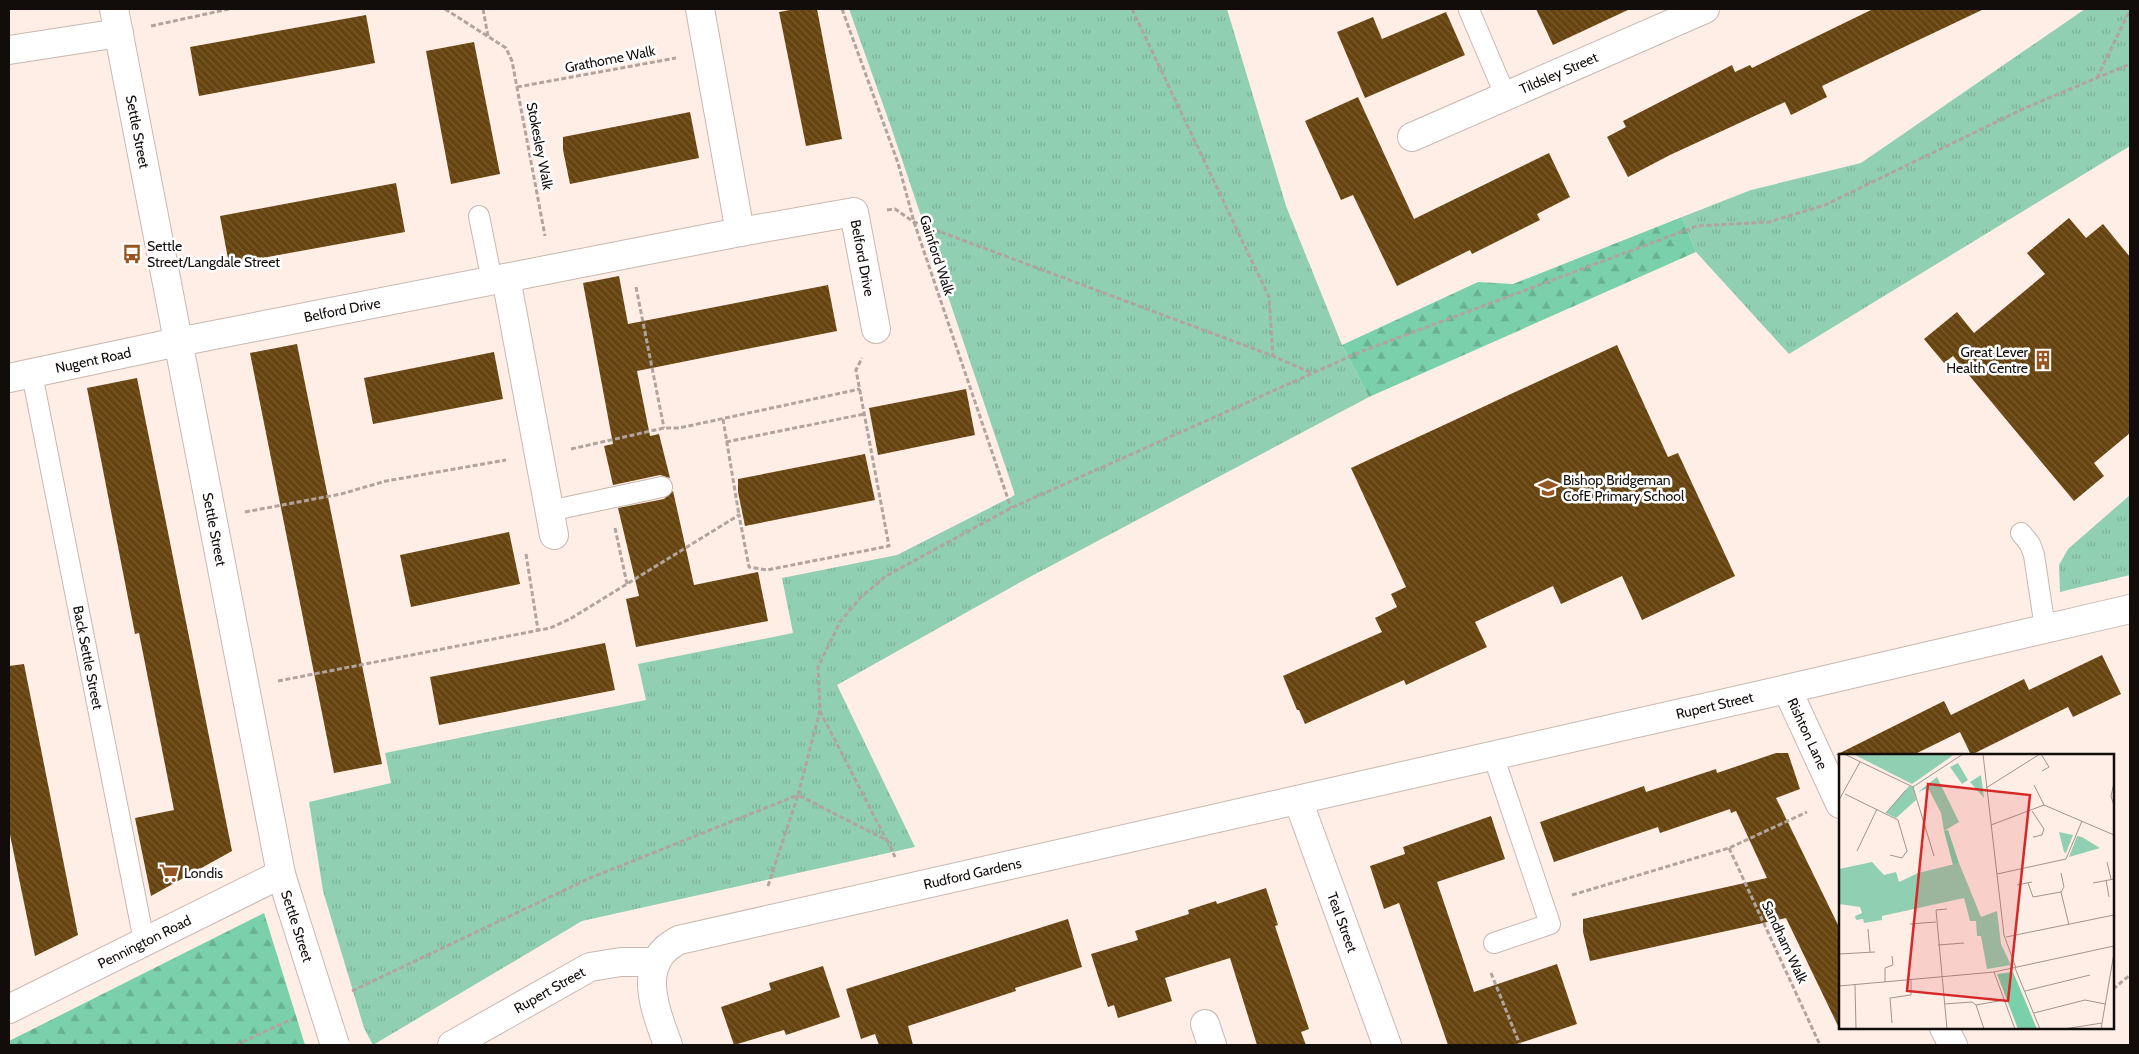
<svg xmlns="http://www.w3.org/2000/svg" width="2139" height="1054" font-family="Cabin,sans-serif">
<style>
.grass{fill:url(#grass-tufts)}
.forest{fill:url(#forest-firs)}
.building{fill:url(#building-back-hatch)}
.lines{fill:none;stroke-linecap:round;stroke-linejoin:round}
.lane-casing{stroke:#c8b8b0;stroke-width:22}
.street-casing{stroke:#c8b8b0;stroke-width:30}
.path{stroke:#b1a49e;stroke-width:3;stroke-dasharray:5 2.5;stroke-linecap:butt}
.lane{stroke:#fff;stroke-width:20}
.street{stroke:#fff;stroke-width:28}
.street-bridge-casing{stroke:#c8b8b0;stroke-width:30;stroke-linecap:butt}
.street-bridge{stroke:#fff;stroke-width:28}
.labels{text-anchor:middle;stroke-width:5;stroke-linejoin:round;paint-order:stroke}
.street-label{font-size:14px;fill:#120c0a;stroke:#fff}
.poi-label{font-size:14px;fill:#120c0a;stroke:#fff;text-anchor:start}
.inset-road{fill:none;stroke:#a0948e;stroke-width:1}
.view{fill:#d62828;fill-opacity:0.15;stroke:#d62828;stroke-width:2.5}
.inset-edge{fill:none;stroke:#120c0a;stroke-width:2.5}
</style>
<defs>
<pattern id="grass-tufts" width="24" height="20" patternUnits="userSpaceOnUse" patternTransform="scale(1.25)"><rect width="24" height="20" fill="#91cfb2"/><path d="M3 7l-1-3M5 7V3M7 7l1-3M15 17l-1-3M17 17v-4M19 17l1-3" fill="none" stroke="#7cb198"/></pattern>
<pattern id="forest-firs" width="22" height="20" patternUnits="userSpaceOnUse" patternTransform="scale(1.25)"><rect width="22" height="20" fill="#79d0aa"/><path d="M5 1l3.5 6h-7zM16 11l3.5 6h-7z" fill="#68b191"/></pattern>
<pattern id="building-back-hatch" width="6" height="6" patternUnits="userSpaceOnUse" patternTransform="scale(1.25)"><rect width="6" height="6" fill="#67440f"/><path d="M-1 5l2 2M0 0l6 6M5-1l2 2" fill="none" stroke="#775b30"/></pattern>
</defs>
<rect width="100%" height="100%" fill="#ffeee6"/>
<g class="grass">
<polygon points="849,9 1227,9 1286,206 1342,345 1369,397 1026,579 837,685 915,847 582,921 373,1045 364,1028 323,891 309,802 391,783 385,753 646,700 638,664 793,633 782,578 897,555 1015,495 891,127"/>
<polygon points="2085,9 2130,9 2130,146 1789,354 1696,252 1682,217 1751,190 1861,163"/>
<polygon points="2130,495 2130,575 2060,592 2059,565 2068,549"/>
</g>
<g class="forest">
<polygon points="1682,217 1696,252 1369,397 1342,345 1478,282 1513,284"/>
<polygon points="264,913 305,1045 9,1045 9,1041"/>
</g>
<g class="building">
<polygon points="795,9 817,9 842,139 806,146 779,12"/>
<polygon points="1536,9 1630,9 1553,45"/>
<polygon points="1873,9 1984,9 1822,86 1827,97 1791,115 1785,102 1670,155 1628,177 1607,137 1626,127 1623,121 1732,65 1735,72 1750,65 1752,68"/>
<polygon points="1446,12 1465,55 1365,98 1337,32 1373,17 1382,39"/>
<polygon points="366,15 375,63 199,96 190,47"/>
<polygon points="474,42 500,174 451,184 426,51"/>
<polygon points="1358,97 1414,219 1549,153 1570,197 1537,214 1540,220 1472,254 1470,250 1397,286 1353,195 1341,200 1305,121"/>
<polygon points="690,112 699,158 570,184 563,150 563,137"/>
<polygon points="396,183 405,232 229,264 220,216"/>
<polygon points="2069,218 2086,238 2103,224 2130,257 2130,433 2094,463 2104,476 2074,501 1953,356 1944,363 1924,339 1957,312 1974,333 2045,274 2027,253"/>
<polygon points="619,276 628,324 828,285 837,331 637,371 650,436 659,434 670,478 660,475 613,485 604,446 613,444 583,283"/>
<polygon points="297,344 382,764 334,773 250,353"/>
<polygon points="1617,345 1668,457 1678,453 1735,576 1642,620 1622,576 1561,604 1553,586 1475,622 1487,647 1406,685 1404,680 1305,724 1299,710 1297,710 1283,676 1382,632 1375,618 1397,607 1391,594 1406,587 1351,468"/>
<polygon points="494,352 503,399 373,424 364,378"/>
<polygon points="137,378 232,851 151,896 135,818 174,810 139,633 135,634 87,388"/>
<polygon points="966,389 975,435 878,455 869,408"/>
<polygon points="865,454 875,500 745,526 738,492 738,479"/>
<polygon points="673,491 694,585 758,572 768,621 636,647 626,599 639,596 618,508 664,499"/>
<polygon points="509,532 520,584 411,607 400,555"/>
<polygon points="605,643 615,690 439,725 430,677"/>
<polygon points="2102,655 2121,694 2073,717 2068,707 1971,755 1960,732 1913,755 1836,755 1944,701 1951,715 2024,679 2029,690"/>
<polygon points="24,664 78,935 35,956 9,830 9,666"/>
<polygon points="1776,753 1788,753 1800,789 1776,798 1840,929 1840,1030 1786,918 1590,961 1583,932 1583,919 1767,878 1736,811 1731,813 1730,809 1660,833 1658,827 1554,862 1540,822 1644,786 1646,792 1716,769 1717,773"/>
<polygon points="1491,816 1505,859 1437,882 1474,992 1557,964 1577,1024 1514,1045 1448,1045 1399,903 1384,909 1370,866 1405,854 1403,847"/>
<polygon points="1266,888 1278,925 1275,926 1309,1029 1301,1032 1306,1045 1257,1045 1230,958 1165,978 1172,1001 1118,1018 1114,1005 1108,1007 1091,954 1138,940 1135,931 1189,914 1188,910 1216,901 1217,904"/>
<polygon points="1068,919 1082,967 1015,988 1016,991 908,1026 913,1045 879,1045 875,1034 861,1039 846,989"/>
<polygon points="823,966 840,1017 786,1035 784,1030 734,1045 721,1007 771,990 769,983"/>
</g>
<g class="lines">
<defs>
<g id="lane">
<polyline points="1470,9 1469,10 1506,97"/>
<polyline points="479,216 492,281"/>
<path id="s1" d="M32 374 144 941"/>
<polyline points="549,511 662,487"/>
<polyline points="2021,533 2030,544 2034,555 2045,628"/>
<polyline points="1493,755 1550,924 1494,943"/>
</g>
<g id="street">
<path id="s2" d="M114 9 281 874 289 900"/>
<polyline points="700,9 740,232"/>
<polyline points="9,50 119,33"/>
<path id="s3" d="M1412 137 1705 9"/>
<polyline points="506,278 554,535"/>
<path id="s4" d="M9 378 178 342 740 232 854 212 876 329"/>
<path id="s5" d="M1787 689 1840 804"/>
<path id="s6" d="M1298 800 1387 1045"/>
<path id="s7" d="M9 1009 281 874"/>
<polyline points="1205,1024 1212,1045"/>
<polyline points="1944,1028 1953,1045"/>
<path id="s8" d="M452 1045 590 967 621 962H656"/>
<path id="s9" d="M668 1045C655 1009 635 962 679 940L1787 689 2130 609"/>
</g>
</defs>
<use href="#lane" class="lane-casing"/>
<use href="#street" class="street-casing"/>
<g class="path">
<polyline points="445,9 506,48 512,61 545,236"/>
<polyline points="483,9 488,36"/>
<polyline points="842,9 898,163 914,222 1011,508"/>
<polyline points="1132,9 1269,297 1273,356"/>
<polyline points="151,26 229,9"/>
<polyline points="2097,78 2130,10"/>
<polyline points="517,87 676,58"/>
<polyline points="887,210 895,209 914,222 1273,356 1312,373"/>
<polyline points="636,287 664,428"/>
<polyline points="723,419 739,515"/>
<polyline points="726,442 864,414"/>
<polyline points="571,449 664,428 679,428 860,389"/>
<polyline points="245,512 341,494 386,481 506,460"/>
<polyline points="615,528 627,584"/>
<polyline points="526,554 538,630"/>
<polyline points="278,681 550,628 570,619 739,515 749,567 767,570 889,546 856,370 862,358"/>
<polyline points="820,711 887,841"/>
<polyline points="1729,848 1820,1045"/>
<polyline points="768,886 798,795 888,841 895,857"/>
<polyline points="1572,895 1729,848 1807,812"/>
<polyline points="1491,973 1520,1045"/>
<polyline points="2113,989 2130,975"/>
<polyline points="352,991 590,878 798,795 820,710 818,667 840,622 861,597 886,576 1011,508 1360,352 1697,226 1769,222 1825,205 2025,108 2130,64"/>
<polyline points="236,1045 292,1019"/>
</g>
<use href="#lane" class="lane"/>
<use href="#street" class="street"/>
<defs>
<polyline id="street-bridge" points="289,900 335,1045"/>
</defs>
<use href="#street-bridge" class="street-bridge-casing"/>
<use href="#street-bridge" class="street-bridge"/>
</g>
<defs>
<symbol id="bus-bare" viewBox="-9 -9 18 18"><path d="M-5-6H5V4H4V6H2V4H-2V6H-4V4H-5ZM-3.5-4V0h7V-4ZM-3.5 1.2v1.5H-2V1.2ZM2 1.2v1.5H3.5V1.2Z" fill="#975621" stroke="#fff" stroke-width="2.5" paint-order="stroke"/></symbol>
<symbol id="building-bare" viewBox="-9 -9 18 18"><path d="M-4-6H4V6H1V3H-1V6H-4ZM-2.5-4.3h1.7v1.8h-1.7ZM.8-4.3h1.7v1.8H.8ZM-2.5-1h1.7V.8h-1.7ZM.8-1h1.7V.8H.8Z" fill="#975621" stroke="#fff" stroke-width="2.5" paint-order="stroke"/></symbol>
<symbol id="school-bare" viewBox="-9 -9 18 18"><path d="M0-5L7-2L0 1L-7-2ZM-4 1L0 2.5L4 1V4Q0 6-4 4Z" fill="#975621" stroke="#fff" stroke-width="2.5" paint-order="stroke"/></symbol>
<symbol id="supermarket-bare" viewBox="-9 -9 18 18"><path d="M-6-5.5h2.5l.6 2H6L4.5 2H-2.5L-4.4-4H-6ZM-1.5 3.2a1.3 1.3 0 1 0 .1 0ZM3 3.2a1.3 1.3 0 1 0 .1 0Z" fill="#975621" stroke="#fff" stroke-width="2.5" paint-order="stroke"/></symbol>
</defs>
<g fill-rule="evenodd">
<use href="#bus-bare" x="118" y="240" width="28" height="28"/>
<use href="#building-bare" x="2029" y="346" width="28" height="28"/>
<use href="#school-bare" x="1534" y="474" width="28" height="28"/>
<use href="#supermarket-bare" x="155" y="859" width="28" height="28"/>
</g>
<g class="labels">
<g class="street-label">
<text transform="translate(610 59) rotate(-11)" y="5">Grathome Walk</text>
<text dy="5" stroke="none"><textPath href="#s3" startOffset="160">Tildsley Street</textPath></text>
<text dy="5" stroke="none"><textPath href="#s2" startOffset="125">Settle Street</textPath></text>
<text transform="translate(540 146) rotate(79)" y="5">Stokesley Walk</text>
<text transform="translate(937 255) rotate(72)" y="5">Gainford Walk</text>
<text dy="5" stroke="none"><textPath href="#s4" startOffset="908">Belford Drive</textPath></text>
<text dy="5" stroke="none"><textPath href="#s4" startOffset="340">Belford Drive</textPath></text>
<text dy="5" stroke="none"><textPath href="#s4" startOffset="86">Nugent Road</textPath></text>
<text dy="5" stroke="none"><textPath href="#s2" startOffset="530">Settle Street</textPath></text>
<text dy="5" stroke="none"><textPath href="#s1" startOffset="289">Back Settle Street</textPath></text>
<text dy="5" stroke="none"><textPath href="#s9" startOffset="1180">Rupert Street</textPath></text>
<text dy="5" stroke="none"><textPath href="#s5" startOffset="49">Rishton Lane</textPath></text>
<text dy="5" stroke="none"><textPath href="#s9" startOffset="419">Rudford Gardens</textPath></text>
<text dy="5" stroke="none"><textPath href="#s6" startOffset="130">Teal Street</textPath></text>
<text transform="translate(297 926) rotate(72)" y="5">Settle Street</text>
<text dy="5" stroke="none"><textPath href="#s7" startOffset="151">Pennington Road</textPath></text>
<text transform="translate(1785 942) rotate(65)" y="5">Sandham Walk</text>
<text dy="5" stroke="none"><textPath href="#s8" startOffset="112">Rupert Street</textPath></text>
</g>
<g class="poi-label">
<text x="147" y="251">Settle<tspan x="147" dy="16">Street/Langdale Street</tspan></text>
<text x="2028" y="357" text-anchor="end">Great Lever<tspan x="2028" dy="16">Health Centre</tspan></text>
<text x="1563" y="485">Bishop Bridgeman<tspan x="1563" dy="16">CofE Primary School</tspan></text>
<text x="184" y="878">Londis</text>
</g>
</g>
<g transform="translate(1839 754)">
<rect width="275" height="275" fill="#ffeee6"/>
<path d="M119 9 129 26 123 30 111 13ZM142 21 145 44 131 28ZM98 23 120 68 105 77 102 59 89 34 79 38ZM70 32 74 33 77 46 57 64 47 59ZM220 78 234 81 227 99 225 98ZM238 82 243 83 261 94 230 103ZM33 108 45 121 57 118 60 128 79 119 120 109 142 163 158 157 162 190 172 211 148 215 142 182H138L137 167H131L125 144 43 162V166L25 169 24 165 17 166 16 162 23 159 21 153 0 150V115Z" fill="#91cfb2"/>
<path d="M109 76 120 109 114 111 105 77ZM174 218 198 275H179L158 220Z" fill="#79d0aa"/>
<path d="M14 0H116L73 30Z" fill="#91cfb2"/>
<path class="inset-road" d="M5 0 74 33M144 0 165 181 177 214M202 0 210 13 203 17M275 29 272 42 275 52M195 31 205 51M74 33 95 102M74 33 124 0M147 34 201 0M6 40 59 66 68 97 63 104 51 101M0 46 21 8M193 57 205 75 203 81 194 83M47 59 67 36M152 71 205 51 275 81M18 97 38 55M268 108 272 125M222 119 225 133 222 138M158 120 227 105 243 67M267 126 270 143M189 129 194 143 222 138 230 171M254 129 275 125M178 131 193 128M71 170 97 168M29 175 31 198M167 183 275 161M99 191 125 189M0 200 36 198M176 214 201 275M155 218 176 275M46 228V214L54 211 53 202M16 230 17 275M0 232 155 218 275 192M186 237 251 221M105 250 133 248 137 251 165 246M137 251 145 275M195 259 246 246 266 250M53 269 51 244 72 241V225M108 275 97 156 108 155M225 275 263 269M262 275 275 199"/>
<path class="view" d="M89 30 191 41 169 247 68 237Z"/>
<rect width="275" height="275" class="inset-edge"/>
</g>
<rect width="2139" height="1054" fill="none" stroke="#120c0a" stroke-width="20"/>
</svg>
